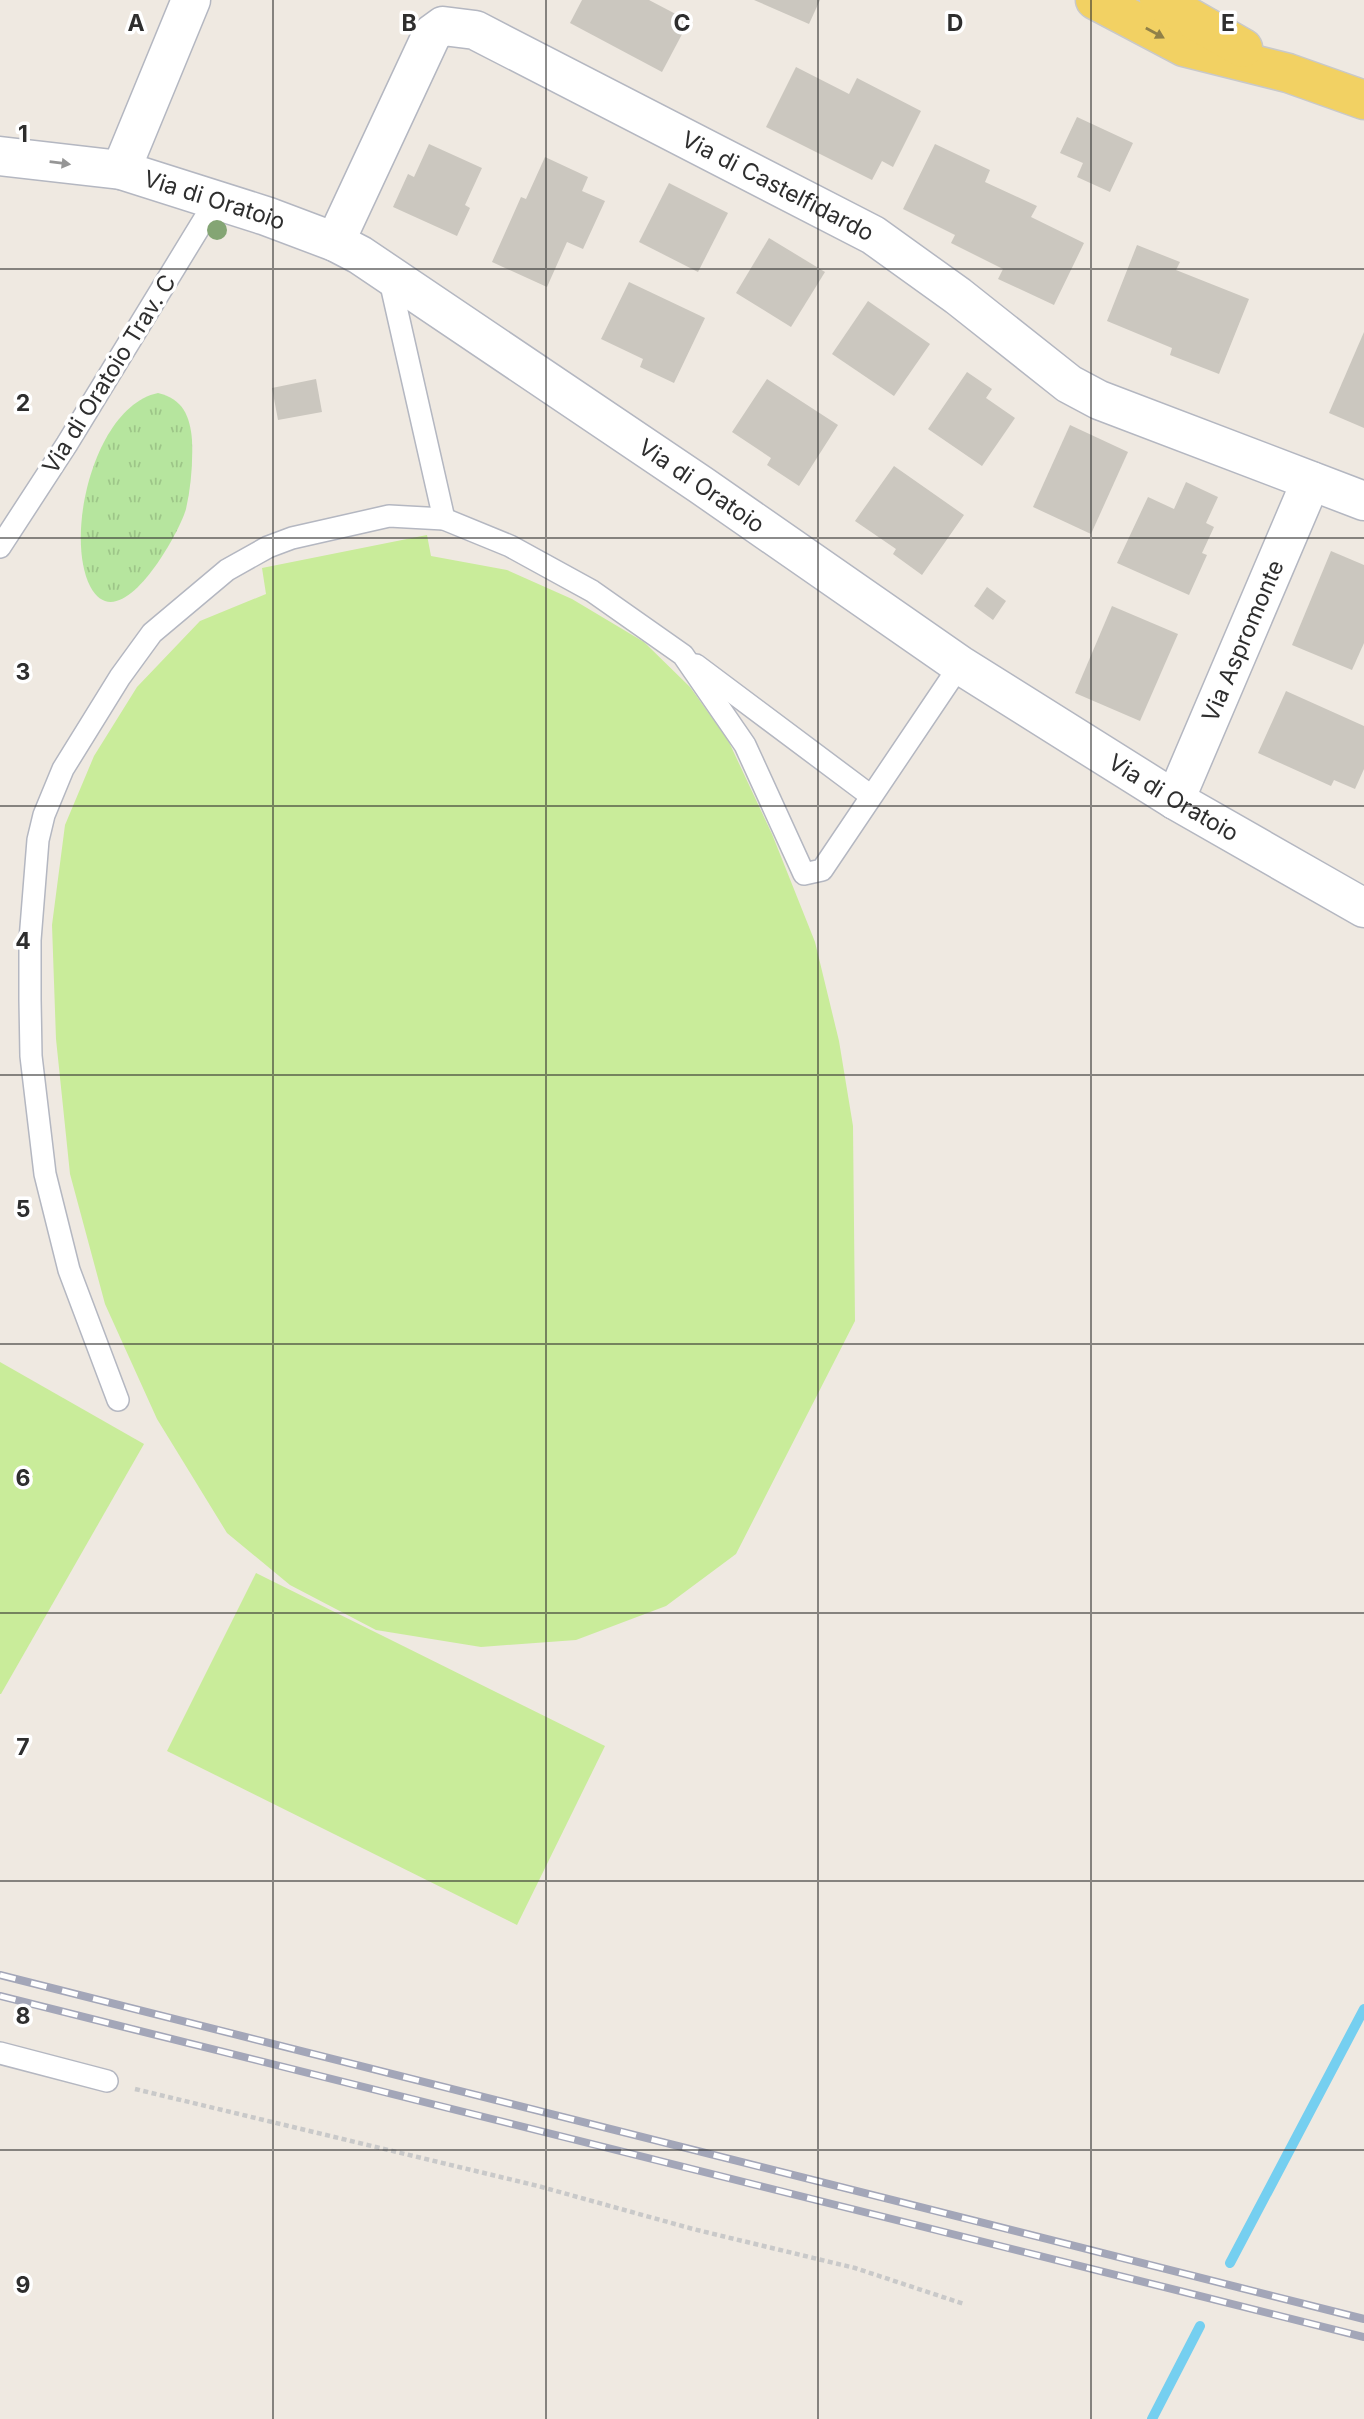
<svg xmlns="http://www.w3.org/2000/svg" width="1364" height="2419" font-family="Inter,sans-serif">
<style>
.grass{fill:url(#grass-tufts)}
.pitch{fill:#c9ec9a}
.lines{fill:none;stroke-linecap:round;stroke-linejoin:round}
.stream{stroke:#75cff0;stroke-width:10}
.building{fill:#cbc7bf}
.lane-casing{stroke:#b4b7c1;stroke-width:24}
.street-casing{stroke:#b4b7c1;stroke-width:41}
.primary-casing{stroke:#c9c9c9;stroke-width:41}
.path{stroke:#c9c9c9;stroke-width:4.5;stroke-dasharray:5 3.5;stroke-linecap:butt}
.lane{stroke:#fff;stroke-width:21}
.street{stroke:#fff;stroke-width:38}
.primary{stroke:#f2d163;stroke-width:38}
.rail-casing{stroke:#a3a6b8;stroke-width:8}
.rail{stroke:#fff;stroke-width:5;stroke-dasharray:16;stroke-linecap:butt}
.tree{fill:#84a574}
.oneway{fill:#908048}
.oneway2{fill:#969696}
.grid{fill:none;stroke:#2e2e2e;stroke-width:2;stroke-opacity:0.55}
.labels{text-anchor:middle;stroke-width:7;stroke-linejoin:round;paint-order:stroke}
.street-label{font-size:23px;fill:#2e2e2e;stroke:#fff}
.grid-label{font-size:23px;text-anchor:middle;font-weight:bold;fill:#2e2e2e;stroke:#fff;stroke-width:7;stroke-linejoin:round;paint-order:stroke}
</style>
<defs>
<pattern id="grass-tufts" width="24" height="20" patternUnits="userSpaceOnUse" patternTransform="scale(1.75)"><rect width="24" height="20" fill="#b6e59e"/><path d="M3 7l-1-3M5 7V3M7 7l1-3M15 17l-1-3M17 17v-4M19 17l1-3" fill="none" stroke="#9dc588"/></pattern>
</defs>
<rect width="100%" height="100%" fill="#efe9e1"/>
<path class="grass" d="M158 393C183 399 190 416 192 440 193 463 191 487 186 509 179 534 119 642 90 586 64 534 95 406 158 393Z"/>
<g class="pitch">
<polygon points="427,535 431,556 507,570 572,599 644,642 690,687 728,740 772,834 815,942 839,1041 853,1126 855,1321 736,1554 666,1606 576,1640 481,1647 376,1630 290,1585 227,1533 157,1419 105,1304 70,1174 56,1039 52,925 65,825 94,756 137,687 200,621 266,594 262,568"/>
<polygon points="0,1362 144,1444 1,1694 0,1694"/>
<polygon points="256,1573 605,1746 517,1925 167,1751"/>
</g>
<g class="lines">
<g class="stream">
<polyline points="1230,2263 1364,2009"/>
<polyline points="1152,2419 1200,2326"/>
</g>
</g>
<g class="building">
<polygon points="582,0 649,0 689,21 662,72 570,23"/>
<polygon points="754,0 820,0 809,24"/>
<polygon points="796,67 849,94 857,78 921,111 893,167 882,161 872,180 766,127"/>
<polygon points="1077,117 1133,143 1110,192 1077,177 1083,163 1060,153"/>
<polygon points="429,144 482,168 465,205 470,208 457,236 393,207 408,174 414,177"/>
<polygon points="935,144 990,170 985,182 1037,206 1031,217 1084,243 1054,305 998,279 1003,269 951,243 955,235 903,209"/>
<polygon points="545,157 588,177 582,191 605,201 583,249 567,242 547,287 492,262 521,197 526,199"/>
<polygon points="669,183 728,213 698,272 639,242"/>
<polygon points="769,238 825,272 791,327 736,293"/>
<polygon points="1137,245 1180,262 1176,270 1249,299 1219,374 1170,355 1172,348 1107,321"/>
<polygon points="629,282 705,318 674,383 640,367 643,359 601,339"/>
<polygon points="868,301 930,344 894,396 832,354"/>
<polygon points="1364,332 1364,428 1329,413"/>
<polygon points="967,372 992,389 986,398 1015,418 982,466 928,429"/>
<polygon points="316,379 322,412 278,420 272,388"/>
<polygon points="767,379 838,425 799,486 767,465 771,458 732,432"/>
<polygon points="1070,425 1128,452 1091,534 1033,507"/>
<polygon points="894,466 964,515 922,575 893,554 896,549 855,521"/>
<polygon points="1186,482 1218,497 1206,523 1214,527 1202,553 1207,555 1189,595 1117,563 1148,497 1174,509"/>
<polygon points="1331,551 1364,565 1364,643 1352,670 1292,645"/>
<polygon points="987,587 1006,601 993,620 974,606"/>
<polygon points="1112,606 1178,634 1140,721 1075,693"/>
<polygon points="1286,691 1364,726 1364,769 1355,789 1334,780 1331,786 1258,753"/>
</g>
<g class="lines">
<defs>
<g id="lane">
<polyline points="389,276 444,519"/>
<polyline points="0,547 67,444 216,200"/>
<polyline points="696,665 871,796"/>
<polyline points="118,1400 69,1270 45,1174 31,1056 30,1000 30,940 38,840 44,815 63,769 120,677 152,633 227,570 268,547 292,538 389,516 444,519 510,546 592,591 683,655 745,745 804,874 822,870 960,665"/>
<polyline points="0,2053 107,2081"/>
</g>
<g id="street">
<path id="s1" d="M0 156 121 170 266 216 335 242 360 255 701 485 960 665 1175 800 1364 908"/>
<polyline points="121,170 191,0"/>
<path id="s2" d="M335 242 432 34 443 26 475 30 873 235 958 296 1069 384 1099 400 1364 501"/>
<path id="s3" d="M1175 800 1311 481"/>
</g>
<g id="primary">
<polyline points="1095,0 1184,47 1288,73 1364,100"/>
<polyline points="1159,0 1243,48"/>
</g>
</defs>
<use href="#lane" class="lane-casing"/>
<use href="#street" class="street-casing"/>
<use href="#primary" class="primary-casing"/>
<polyline class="path" points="135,2089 538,2186 693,2229 855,2268 964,2304"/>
<use href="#lane" class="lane"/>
<use href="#street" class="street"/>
<use href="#primary" class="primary"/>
<defs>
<g id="rail">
<polyline points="0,1975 1364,2319"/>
<polyline points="0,1996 1364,2337"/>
</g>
</defs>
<use href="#rail" class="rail-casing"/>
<use href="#rail" class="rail"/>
</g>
<circle class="tree" cx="217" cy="230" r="10"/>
<defs><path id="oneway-solid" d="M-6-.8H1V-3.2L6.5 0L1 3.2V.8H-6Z" transform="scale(1.75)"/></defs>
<use class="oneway" href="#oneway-solid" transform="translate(1155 33) rotate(29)"/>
<use class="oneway2" href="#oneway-solid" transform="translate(60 163) rotate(7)"/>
<path class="grid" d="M273 0V2419M546 0V2419M818 0V2419M1091 0V2419M0 269H1364M0 538H1364M0 806H1364M0 1075H1364M0 1344H1364M0 1613H1364M0 1881H1364M0 2150H1364"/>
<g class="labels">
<g class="street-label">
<text dy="8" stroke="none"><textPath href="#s2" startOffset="616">Via di Castelfidardo</textPath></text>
<text dy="8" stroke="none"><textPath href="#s1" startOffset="220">Via di Oratoio</textPath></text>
<text transform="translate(109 374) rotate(-58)" y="8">Via di Oratoio Trav. C</text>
<text dy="8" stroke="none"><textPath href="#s1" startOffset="788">Via di Oratoio</textPath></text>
<text dy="8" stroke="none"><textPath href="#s3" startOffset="173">Via Aspromonte</textPath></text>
<text dy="8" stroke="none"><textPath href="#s1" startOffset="1354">Via di Oratoio</textPath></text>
</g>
</g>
<g class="grid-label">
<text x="136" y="31">A</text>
<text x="409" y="31">B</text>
<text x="682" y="31">C</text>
<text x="955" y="31">D</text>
<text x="1228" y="31">E</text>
<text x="23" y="142">1</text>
<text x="23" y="411">2</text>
<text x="23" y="680">3</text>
<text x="23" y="949">4</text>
<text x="23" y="1217">5</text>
<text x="23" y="1486">6</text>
<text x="23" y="1755">7</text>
<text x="23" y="2024">8</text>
<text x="23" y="2293">9</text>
</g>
</svg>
